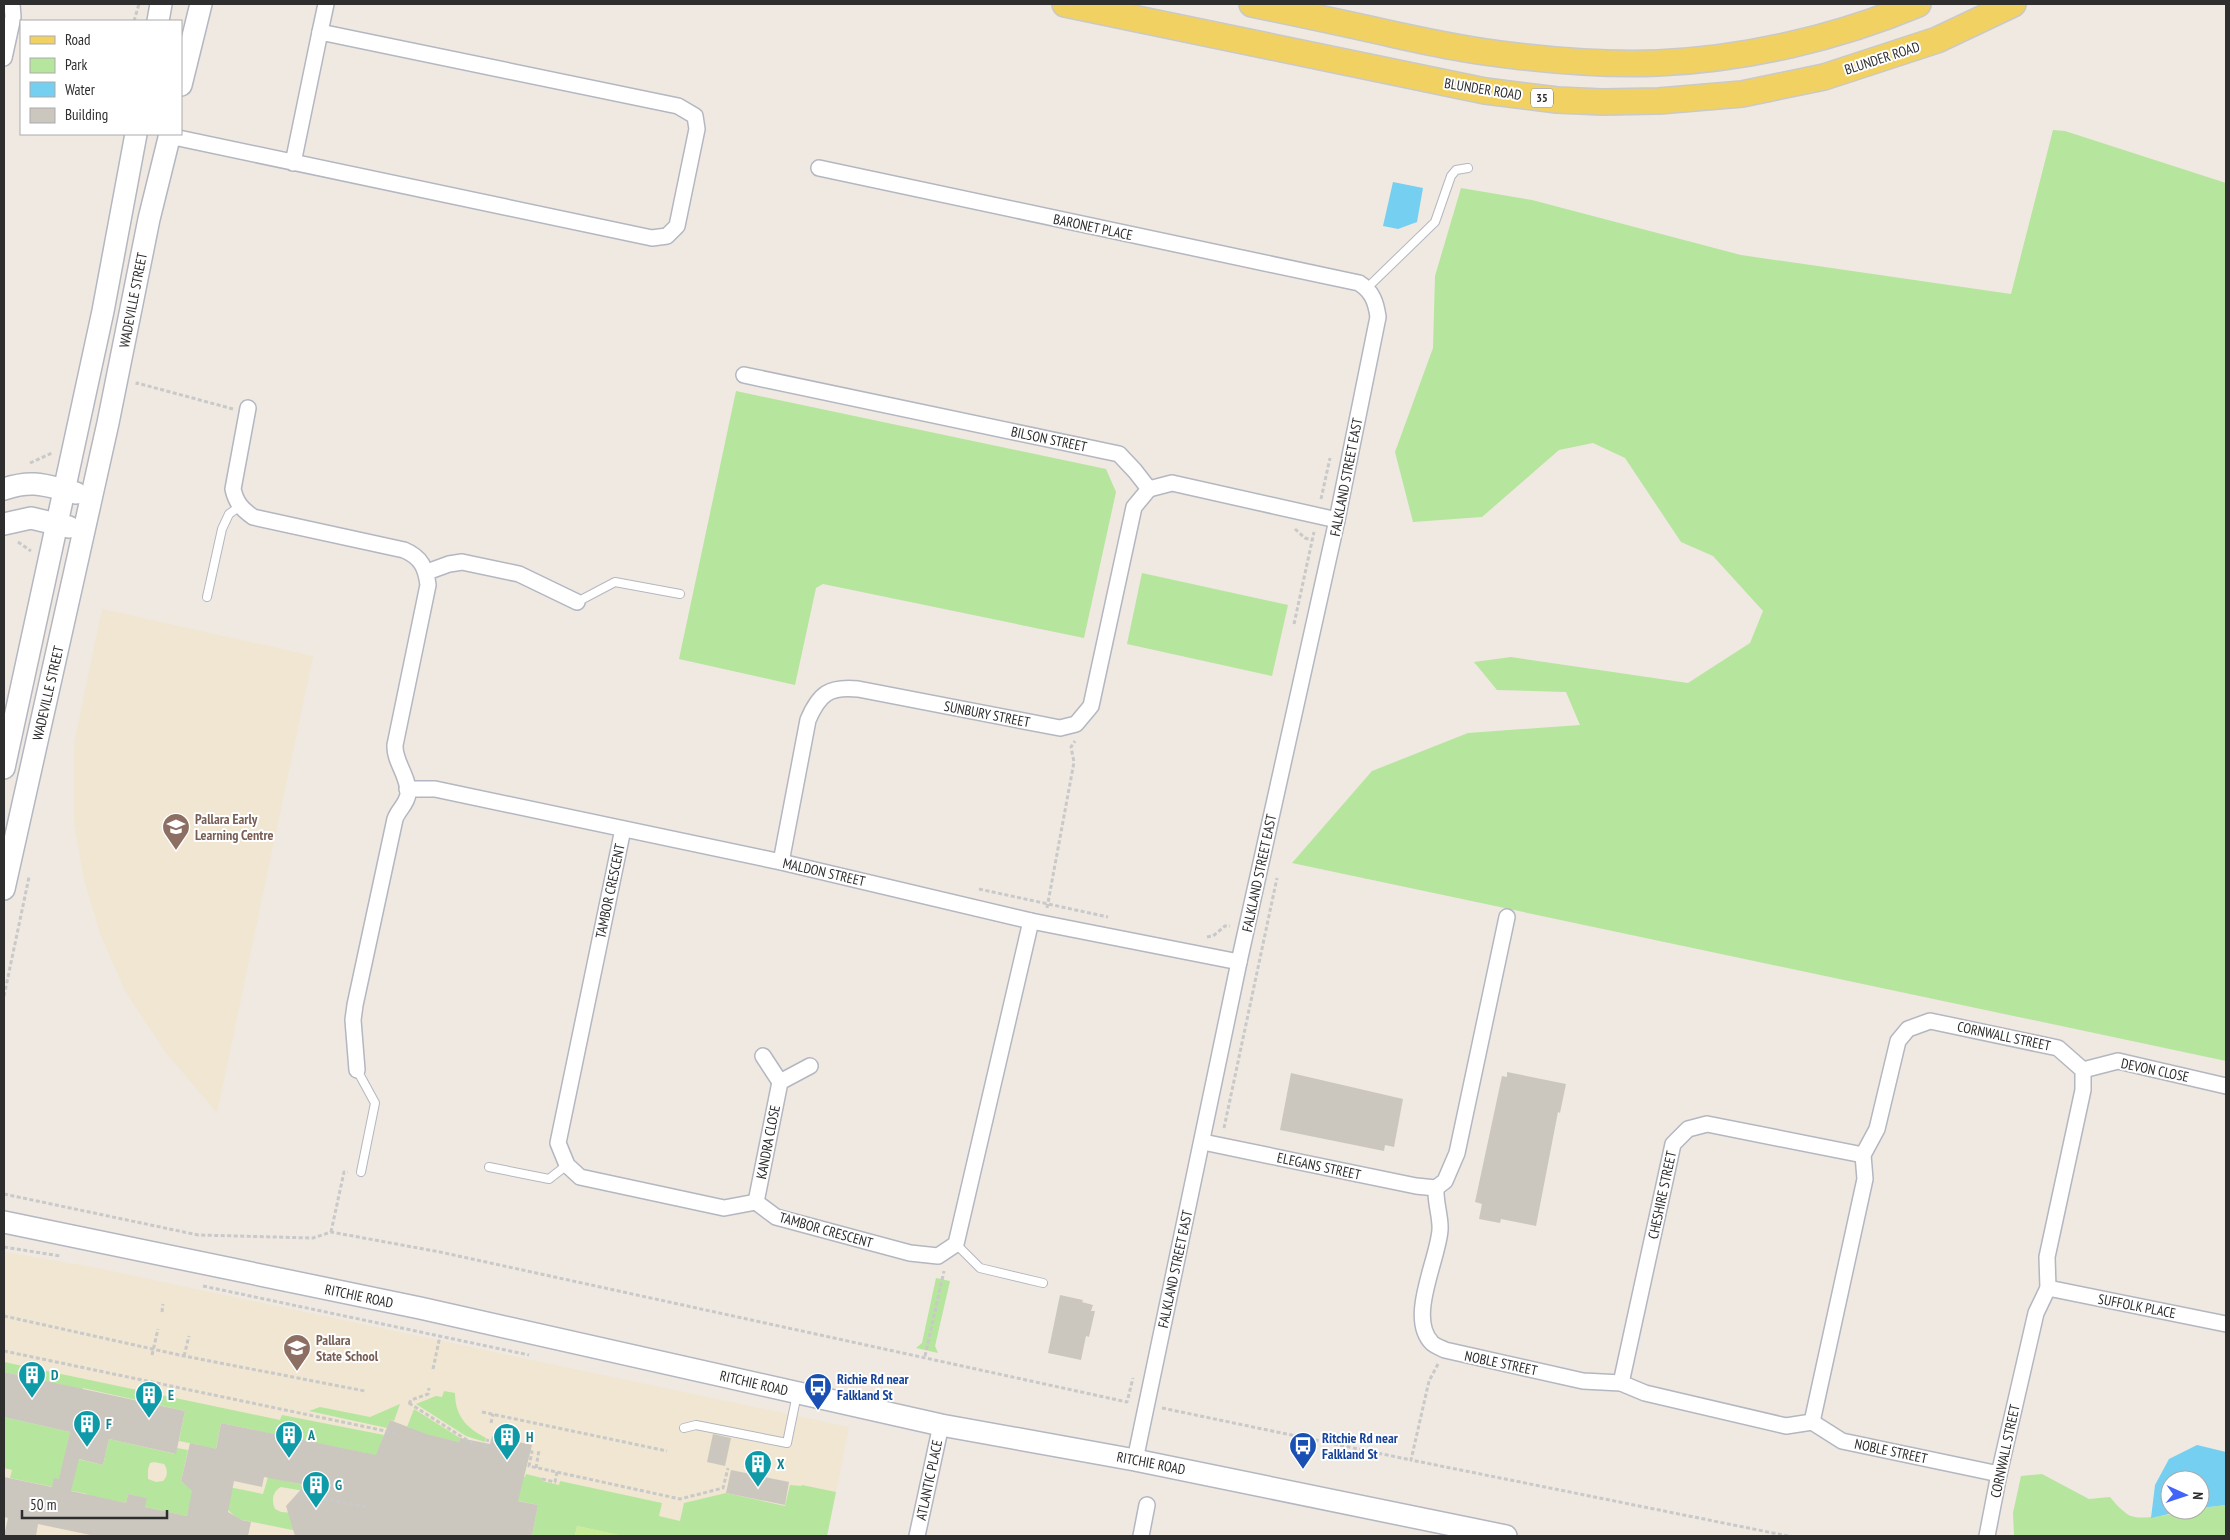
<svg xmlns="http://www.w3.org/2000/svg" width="2230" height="1540" font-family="'PT Sans Narrow',sans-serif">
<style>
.education{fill:#f0e6d1}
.green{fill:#b6e59e;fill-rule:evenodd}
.pitch{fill:#c9ec9a}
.water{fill:#75cff0}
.building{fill:#cbc7bf}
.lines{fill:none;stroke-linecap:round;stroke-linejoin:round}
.lane-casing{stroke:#b4b7c1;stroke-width:10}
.street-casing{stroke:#b4b7c1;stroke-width:18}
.secondary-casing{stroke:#b4b7c1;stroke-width:24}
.primary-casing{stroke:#c9c9c9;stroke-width:28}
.path{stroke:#c9c9c9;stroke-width:3;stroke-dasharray:4 2.5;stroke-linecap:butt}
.lane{stroke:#fff;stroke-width:8}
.street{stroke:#fff;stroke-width:15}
.secondary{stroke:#fff;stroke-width:21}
.primary{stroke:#f2d163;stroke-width:25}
.labels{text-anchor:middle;stroke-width:4;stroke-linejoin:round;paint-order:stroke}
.shield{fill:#fff;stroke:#6d6d6d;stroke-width:1}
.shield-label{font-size:12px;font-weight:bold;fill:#2e2e2e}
.street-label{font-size:14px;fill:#2e2e2e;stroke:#fff}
.education-label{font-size:14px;font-weight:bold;fill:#785e54;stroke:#fff;text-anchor:start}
.culture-label{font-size:14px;font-weight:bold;fill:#0d838f;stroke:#fff;text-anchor:start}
.transit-label{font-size:14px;font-weight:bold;fill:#164399;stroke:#fff;text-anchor:start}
</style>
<rect width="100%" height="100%" fill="#efe9e1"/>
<g class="education">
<polygon points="102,609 313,656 217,1113 166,1053 125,991 100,933 84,880 74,823 74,744"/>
<polygon points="4,1252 92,1267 849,1427 827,1536 4,1536"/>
</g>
<g class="green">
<polygon points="2053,130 2065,131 2226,183 2226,1061 1292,863 1372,771 1468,733 1580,725 1566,692 1497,690 1474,662 1511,657 1688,683 1750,643 1763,611 1713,556 1681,542 1625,458 1593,443 1559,450 1482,517 1413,522 1395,452 1433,348 1435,276 1461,188 1532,200 1741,255 2011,294"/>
<polygon points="736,391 1106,469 1116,492 1084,638 823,584 816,588 795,685 679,659"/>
<polygon points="1142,573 1288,605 1272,676 1127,644"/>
<polygon points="936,1278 950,1281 935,1346 938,1353 916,1348 922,1343"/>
<path d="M4 1362 280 1420 282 1415 384 1435 373 1466 365 1453 221 1423 209 1483 263 1494 268 1477 317 1488 316 1493 281 1487C273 1491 271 1500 275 1509L281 1512 356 1518 348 1536H322L238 1519 194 1480 199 1445 179 1441 185 1411 83 1388 81 1395 63 1385 4 1372Z"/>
<path d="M444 1391 455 1393C455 1415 466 1428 486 1438L485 1442 466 1436 416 1404 436 1396 442 1397Z"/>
<polygon points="400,1404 394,1421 390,1420 387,1428 309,1411 320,1407 370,1417"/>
<polygon points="414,1409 460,1438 459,1442 410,1431 411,1428 407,1427"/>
<path d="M4 1417 70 1432 65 1456 103 1465 109 1439 175 1454 177 1448 188 1450 181 1481 224 1519 189 1507 187 1516 145 1507 146 1498 128 1494 126 1503 110 1500 81 1525 87 1494 10 1478 12 1470 4 1468ZM154 1462 164 1464C168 1469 168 1477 163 1481L156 1482 148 1479V1469L150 1463Z"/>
<polygon points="485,1468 525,1477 526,1474 542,1478 542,1481 559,1485 560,1481 662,1503 659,1516 680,1521 684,1503 726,1493 785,1506 790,1485 801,1486 802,1485 836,1492 827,1536 623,1536 577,1526 575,1536 532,1536 538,1505 468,1490"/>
<path d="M2042 1474 2089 1499 2110 1497C2115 1503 2120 1509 2127 1514 2140 1524 2182 1510 2200 1510V1508L2226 1505V1536H2014L2013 1513 2021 1476Z"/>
</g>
<polygon class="pitch" points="577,1526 623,1536 575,1536"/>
<g class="water">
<polygon points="1393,182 1423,188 1417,222 1398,229 1383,226"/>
<polygon points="2197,1445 2226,1452 2226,1505 2200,1508 2200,1480 2170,1480 2170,1510 2187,1510 2151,1518 2155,1485 2169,1459"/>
</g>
<g class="building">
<polygon points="1507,1072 1566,1084 1560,1113 1558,1112 1536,1226 1501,1219 1500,1223 1479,1219 1482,1204 1475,1202 1502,1076 1507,1077"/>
<polygon points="1291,1073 1403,1099 1394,1147 1385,1145 1384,1151 1280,1130"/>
<polygon points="1060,1295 1083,1300 1082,1302 1093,1305 1091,1311 1095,1311 1089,1337 1086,1336 1081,1360 1048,1353"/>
<polygon points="4,1372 185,1411 176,1454 109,1439 103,1465 79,1459 71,1491 126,1503 128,1494 147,1498 145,1507 187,1516 192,1491 181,1481 190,1443 216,1449 221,1423 376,1455 390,1420 426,1434 459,1442 460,1438 490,1444 492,1436 532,1445 518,1501 538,1505 532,1536 295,1536 286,1506 305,1485 264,1477 262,1487 234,1481 228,1512 242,1520 251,1522 248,1536 95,1536 38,1524 36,1536 4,1536 8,1518 4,1517 4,1477 52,1487 54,1478 59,1479 70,1432 4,1417"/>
<polygon points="713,1434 731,1438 725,1466 707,1462"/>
<polygon points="731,1470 789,1482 785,1505 726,1493"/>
</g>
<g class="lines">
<defs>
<g id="lane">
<polyline points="1367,288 1435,222 1451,176 1456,170 1468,168"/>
<polyline points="207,597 222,529 229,514 240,506"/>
<polyline points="577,602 615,582 680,594"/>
<polyline points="357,1070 375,1103 361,1172"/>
<polyline points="489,1167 549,1179 567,1165"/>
<polyline points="956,1244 980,1268 1043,1283"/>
<polyline points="684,1428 696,1425 787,1443 797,1394"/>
</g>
<g id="street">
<polyline points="320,32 326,4"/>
<polyline points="4,58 13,17 12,4"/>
<polyline points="169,136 652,238 667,236 677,226 697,129 695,116 678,106 320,32 293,163"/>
<path d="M819 168 1359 283C1372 291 1376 302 1378 317L1337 520 1239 962 1135 1460"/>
<polyline points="744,375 1119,454 1135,471 1149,489 1172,483 1337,520"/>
<path d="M248 408 233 489C236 503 242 509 253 517L404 550C421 557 426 568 428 585L395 745C394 762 409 776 408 794 407 804 398 810 395 819L355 1005 353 1020 357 1070"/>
<polyline points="427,572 449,564 462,562 519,574 577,602"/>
<polyline points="407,789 435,789 781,862 1031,921 1239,962"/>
<polyline points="623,829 558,1143 567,1165 580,1177 724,1208 756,1202 776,1217 910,1253 938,1256 956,1244 1031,921"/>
<path d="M781 862 808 720C819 694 829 686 858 689L1060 728 1076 724 1091 706 1134 507 1149 489"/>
<polyline points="763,1056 780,1082"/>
<polyline points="2083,1070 2118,1061 2226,1086"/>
<polyline points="1203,1142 1416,1186 1436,1188"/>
<path d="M1436 1188C1435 1202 1441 1218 1440 1230 1438 1260 1407 1318 1432 1343 1435 1346 1441 1348 1445 1350L1583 1381 1621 1383 1645 1393 1786 1426 1812 1422 1842 1441 1999 1474"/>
<polyline points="1436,1188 1445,1181 1457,1153 1507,917"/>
<polyline points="756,1202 780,1082 810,1066"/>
<polyline points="2048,1288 2226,1324"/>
<polyline points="1621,1383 1673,1144 1688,1129 1707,1124 1863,1155"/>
<polyline points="1812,1422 1865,1179 1863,1155 1877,1129 1898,1041 1908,1029 1930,1021 2058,1048 2083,1070 2083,1090 2047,1257 2048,1288 2036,1313 1999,1474 1987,1536"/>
<polyline points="917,1536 941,1425"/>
<polyline points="1141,1536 1147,1505"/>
</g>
<g id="secondary">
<polyline points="158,21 161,4"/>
<polyline points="181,85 201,4"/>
<path d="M4 489C35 479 46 486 76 493"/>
<polyline points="4,524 31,518 69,527"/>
<polyline points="4,768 103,311 136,134"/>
<polyline points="4,889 108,423 149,219 170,134"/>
<polyline points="4,1222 420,1308 941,1425 1135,1460 1506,1536"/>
</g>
<g id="primary">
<polyline points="1065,4 1485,91 1557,100 1602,102 1659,101 1742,94 1824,77 1937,40 2013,4"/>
<path d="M1252 4C1300 14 1348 24 1396 35 1433 43 1470 51 1508 55 1557 61 1608 65 1658 63 1746 59 1837 38 1918 4"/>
</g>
</defs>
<use href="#lane" class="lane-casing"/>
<use href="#street" class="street-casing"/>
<use href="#secondary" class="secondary-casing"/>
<use href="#primary" class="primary-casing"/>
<g class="path">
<polyline points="134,21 139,4"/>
<polyline points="137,385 137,383 233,409"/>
<polyline points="30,463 52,453"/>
<polyline points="1321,499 1330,458"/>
<polyline points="1295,529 1305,538 1312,540"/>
<polyline points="18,542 31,551"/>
<polyline points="1294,624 1314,532"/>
<polyline points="979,889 1108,917"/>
<polyline points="1047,908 1074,762 1071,747 1075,741"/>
<polyline points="1207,937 1213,936 1225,926 1230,926"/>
<polyline points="4,996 29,877"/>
<polyline points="1224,1128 1277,878"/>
<polyline points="4,1194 198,1235 313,1238 331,1232 440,1252 1127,1402 1133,1378"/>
<polyline points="331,1232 344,1172 348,1172"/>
<polyline points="4,1247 60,1256"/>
<polyline points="203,1286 529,1355"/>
<polyline points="162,1312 163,1304"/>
<polyline points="4,1316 184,1356 365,1391"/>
<polyline points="4,1351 395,1433"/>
<polyline points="152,1355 158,1329"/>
<polyline points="184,1356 189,1336"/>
<polyline points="925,1356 944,1271"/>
<polyline points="1438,1364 1429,1381 1411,1460 1788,1536"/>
<polyline points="433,1369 440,1336"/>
<polyline points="409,1403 476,1446"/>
<polyline points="409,1404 411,1400 428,1394 429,1388"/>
<polyline points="1162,1408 1411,1460"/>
<polyline points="482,1412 667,1451"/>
<polyline points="491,1423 493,1414"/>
<polyline points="485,1448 488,1439"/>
<polyline points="530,1451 532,1452 529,1466 680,1499 723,1488 728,1468"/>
<polyline points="536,1468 539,1450"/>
<polyline points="542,1479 555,1482 557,1472"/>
<polyline points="322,1489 320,1498 366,1507"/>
</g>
<use href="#lane" class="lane"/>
<use href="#street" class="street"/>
<use href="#secondary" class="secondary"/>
<use href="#primary" class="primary"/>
</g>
<defs>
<symbol id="school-pin" viewBox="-11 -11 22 30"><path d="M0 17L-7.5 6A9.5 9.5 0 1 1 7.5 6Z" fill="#8d6e63" stroke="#fff"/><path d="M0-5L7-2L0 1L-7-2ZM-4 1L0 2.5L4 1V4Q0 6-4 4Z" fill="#fff"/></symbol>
<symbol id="building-pin" viewBox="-11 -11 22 30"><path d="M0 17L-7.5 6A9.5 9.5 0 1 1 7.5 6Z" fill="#0f9aa8" stroke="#fff"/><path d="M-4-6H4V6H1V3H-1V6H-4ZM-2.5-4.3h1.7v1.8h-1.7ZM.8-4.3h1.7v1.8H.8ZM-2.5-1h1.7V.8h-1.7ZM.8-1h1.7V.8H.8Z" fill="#fff"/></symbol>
<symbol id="bus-pin" viewBox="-11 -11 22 30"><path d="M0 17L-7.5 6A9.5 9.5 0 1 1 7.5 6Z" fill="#1a4fb4" stroke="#fff"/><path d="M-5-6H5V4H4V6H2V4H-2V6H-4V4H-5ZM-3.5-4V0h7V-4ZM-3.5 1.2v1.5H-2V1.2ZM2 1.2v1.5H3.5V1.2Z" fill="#fff"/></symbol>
</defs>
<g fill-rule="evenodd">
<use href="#school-pin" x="160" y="811" width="32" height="43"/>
<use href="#school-pin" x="281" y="1332" width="32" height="43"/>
<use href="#building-pin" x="16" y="1359" width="32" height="43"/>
<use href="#bus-pin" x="802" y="1371" width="32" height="43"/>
<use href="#building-pin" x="133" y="1379" width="32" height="43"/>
<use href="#building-pin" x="71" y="1408" width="32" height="43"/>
<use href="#building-pin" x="273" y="1419" width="32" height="43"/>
<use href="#building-pin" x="491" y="1421" width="32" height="43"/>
<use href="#bus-pin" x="1287" y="1430" width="32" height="43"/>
<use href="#building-pin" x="742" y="1448" width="32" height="43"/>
<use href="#building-pin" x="300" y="1469" width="32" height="43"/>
</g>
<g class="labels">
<rect class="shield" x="1531" y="88.5" width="22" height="19" rx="4"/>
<g class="shield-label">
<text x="1542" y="102">35</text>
</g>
<g class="street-label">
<text transform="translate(1882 58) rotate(-18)" y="5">BLUNDER ROAD</text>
<text transform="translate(1483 89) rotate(9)" y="5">BLUNDER ROAD</text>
<text transform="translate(1093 227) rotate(12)" y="5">BARONET PLACE</text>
<text transform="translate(133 300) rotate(-79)" y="5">WADEVILLE STREET</text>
<text transform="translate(1049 439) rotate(12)" y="5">BILSON STREET</text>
<text transform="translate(1346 477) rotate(-79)" y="5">FALKLAND STREET EAST</text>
<text transform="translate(48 693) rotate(-77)" y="5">WADEVILLE STREET</text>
<text transform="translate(987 714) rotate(11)" y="5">SUNBURY STREET</text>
<text transform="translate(824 872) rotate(13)" y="5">MALDON STREET</text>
<text transform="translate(1259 873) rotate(-78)" y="5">FALKLAND STREET EAST</text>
<text transform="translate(610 891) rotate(-78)" y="5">TAMBOR CRESCENT</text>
<text transform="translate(2004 1036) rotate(12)" y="5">CORNWALL STREET</text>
<text transform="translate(2155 1070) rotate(12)" y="5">DEVON CLOSE</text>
<text transform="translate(768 1142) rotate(-79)" y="5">KANDRA CLOSE</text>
<text transform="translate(1319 1166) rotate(12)" y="5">ELEGANS STREET</text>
<text transform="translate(1662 1195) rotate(-78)" y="5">CHESHIRE STREET</text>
<text transform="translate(826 1230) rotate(16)" y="5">TAMBOR CRESCENT</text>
<text transform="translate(1175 1269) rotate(-78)" y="5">FALKLAND STREET EAST</text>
<text transform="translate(359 1296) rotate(12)" y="5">RITCHIE ROAD</text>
<text transform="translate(2137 1306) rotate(11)" y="5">SUFFOLK PLACE</text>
<text transform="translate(1501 1363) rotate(12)" y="5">NOBLE STREET</text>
<text transform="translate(754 1383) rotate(13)" y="5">RITCHIE ROAD</text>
<text transform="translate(1891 1451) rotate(12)" y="5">NOBLE STREET</text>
<text transform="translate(2005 1451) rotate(-78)" y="5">CORNWALL STREET</text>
<text transform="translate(1151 1463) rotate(11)" y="5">RITCHIE ROAD</text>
<text transform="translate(929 1480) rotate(-78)" y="5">ATLANTIC PLACE</text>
</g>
<g class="education-label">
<text x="195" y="824">Pallara Early<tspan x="195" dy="16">Learning Centre</tspan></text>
<text x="316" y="1345">Pallara<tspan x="316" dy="16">State School</tspan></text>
</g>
<g class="culture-label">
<text x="51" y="1380">D</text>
<text x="168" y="1400">E</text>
<text x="106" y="1429">F</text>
<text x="308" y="1440">A</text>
<text x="526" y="1442">H</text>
<text x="777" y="1469">X</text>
<text x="335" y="1490">G</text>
</g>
<g class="transit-label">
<text x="837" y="1384">Richie Rd near<tspan x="837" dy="16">Falkland St</tspan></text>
<text x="1322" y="1443">Ritchie Rd near<tspan x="1322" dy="16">Falkland St</tspan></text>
</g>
</g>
<rect width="2230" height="1540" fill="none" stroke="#2e2e2e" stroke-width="10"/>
<rect x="20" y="20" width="162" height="115" fill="#ffffff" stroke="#ababab"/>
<rect x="30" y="36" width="25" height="8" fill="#f2d163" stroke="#ababab"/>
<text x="65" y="45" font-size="15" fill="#2e2e2e">Road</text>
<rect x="30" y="58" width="25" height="15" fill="#b6e59e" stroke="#ababab"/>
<text x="65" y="70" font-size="15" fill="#2e2e2e">Park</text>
<rect x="30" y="82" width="25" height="15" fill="#75cff0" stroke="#ababab"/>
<text x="65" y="95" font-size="15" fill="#2e2e2e">Water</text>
<rect x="30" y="108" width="25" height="15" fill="#cbc7bf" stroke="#ababab"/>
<text x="65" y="120" font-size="15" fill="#2e2e2e">Building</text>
<g transform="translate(2185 1495) rotate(93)"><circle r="24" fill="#ffffff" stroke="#ababab"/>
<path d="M0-4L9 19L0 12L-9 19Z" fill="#4264fb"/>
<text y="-8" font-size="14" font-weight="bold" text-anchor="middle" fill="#2e2e2e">N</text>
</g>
<path d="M22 1510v8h145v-8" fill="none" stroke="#2e2e2e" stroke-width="2.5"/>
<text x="30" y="1510" font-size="15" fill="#2e2e2e" stroke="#ffffff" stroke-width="4" paint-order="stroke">50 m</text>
</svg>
